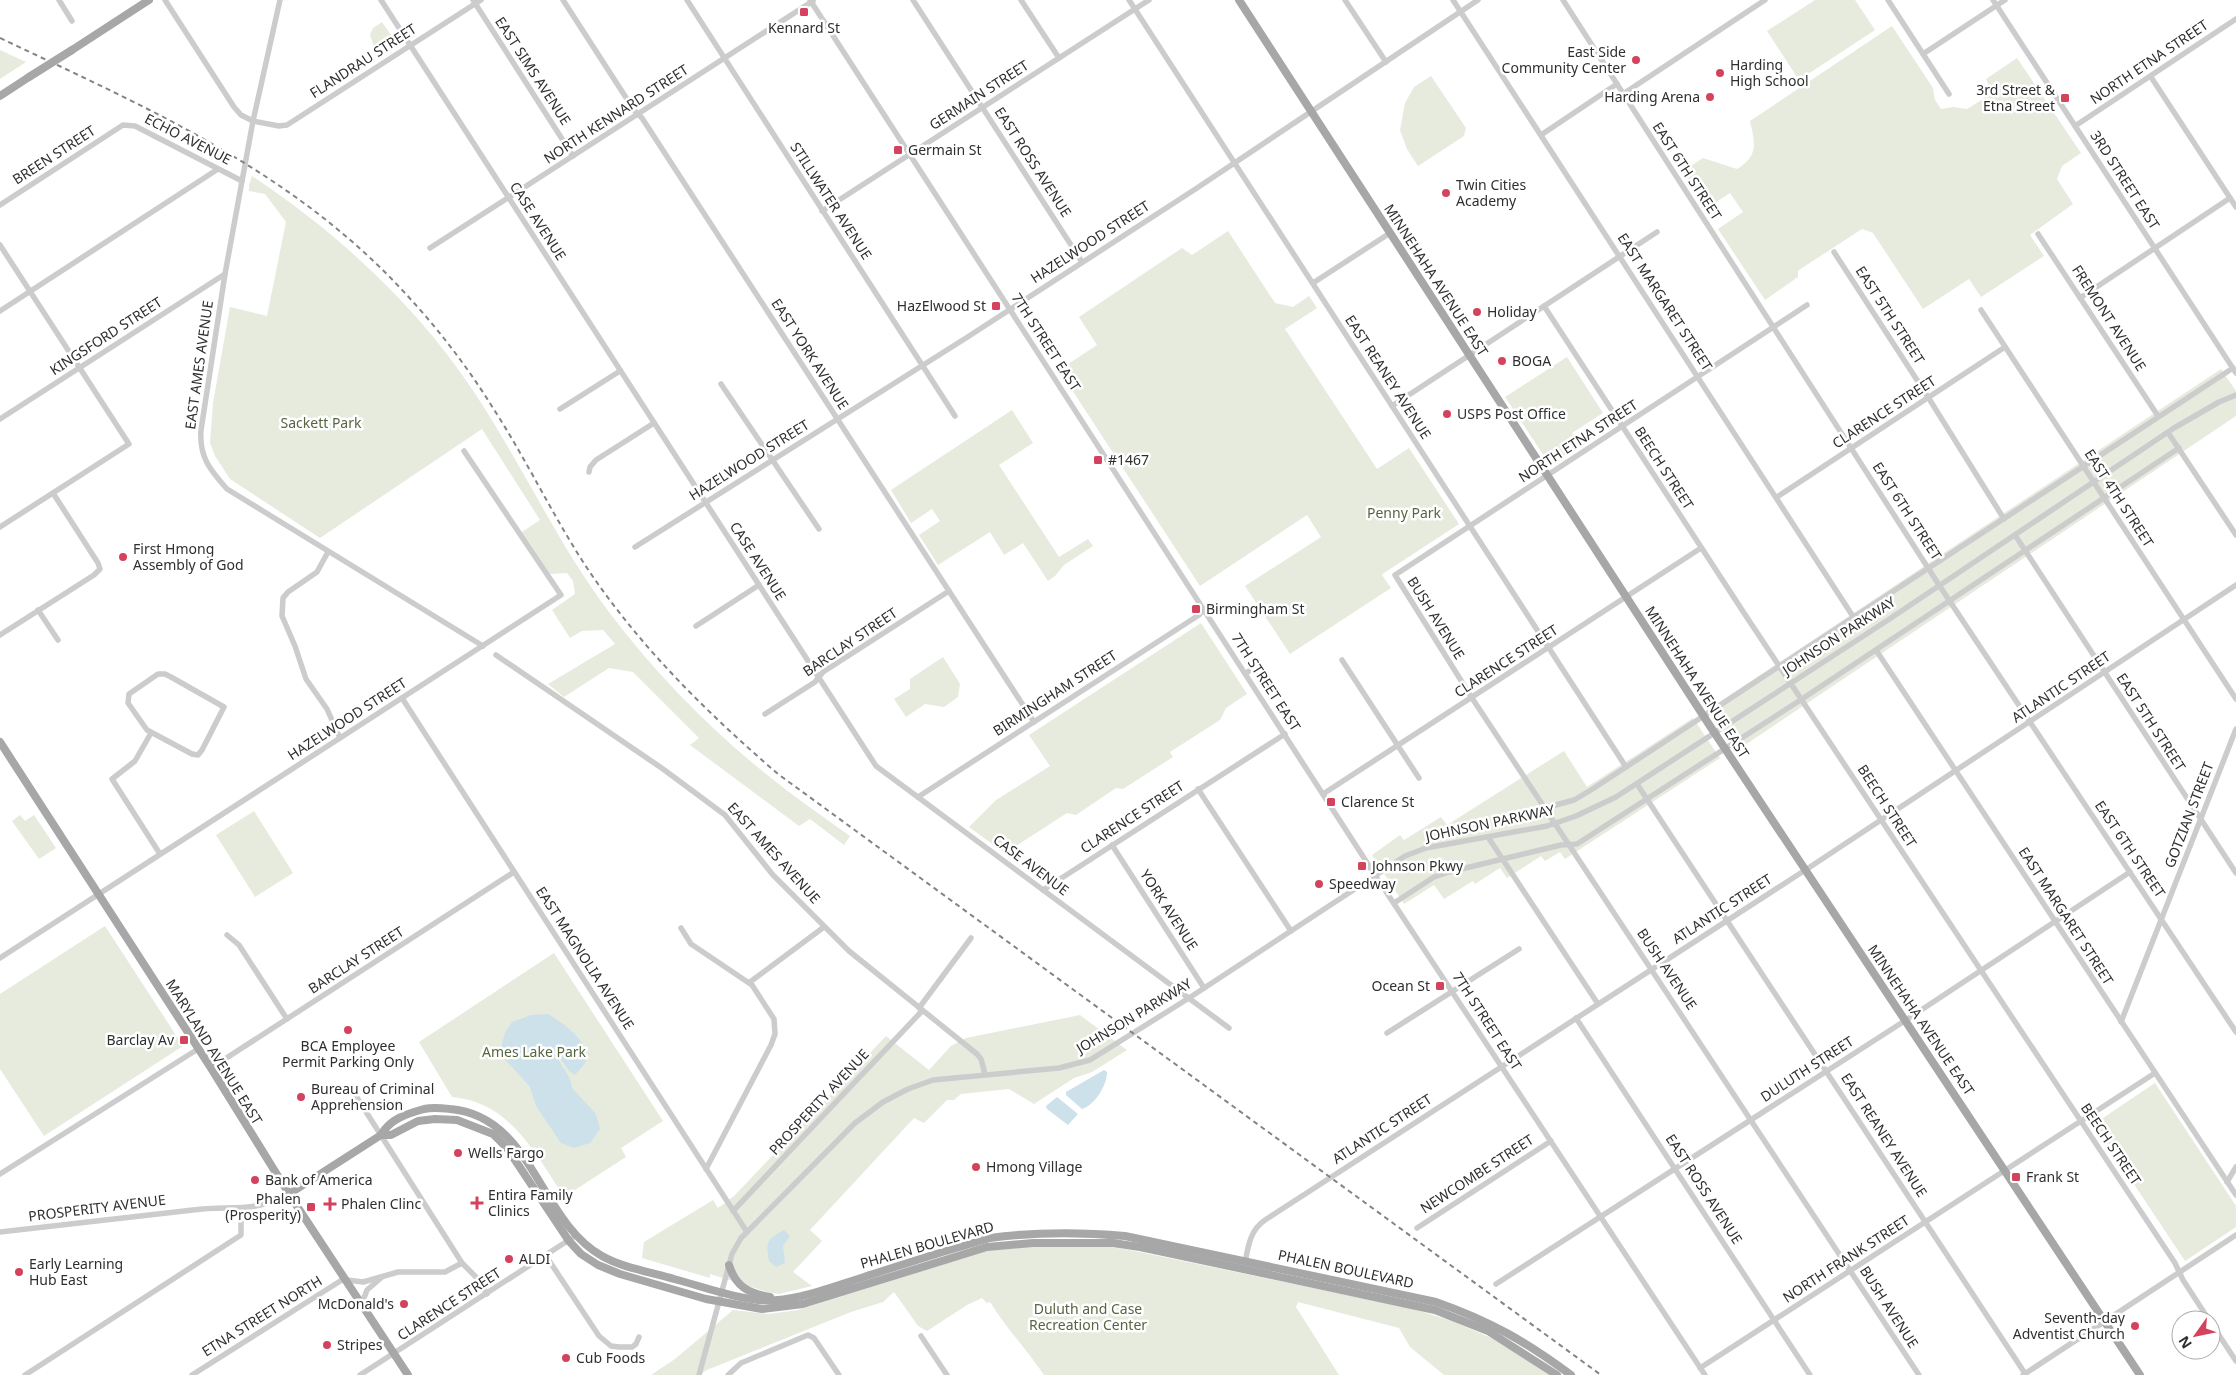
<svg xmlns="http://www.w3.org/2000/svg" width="2236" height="1375" font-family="'Noto Sans',sans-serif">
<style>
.green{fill:#e6ebde}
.water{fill:#cce1e9}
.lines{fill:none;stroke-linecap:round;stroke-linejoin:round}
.minor{stroke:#ccc;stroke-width:5.5}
.major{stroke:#a7a7a7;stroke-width:8}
.rail{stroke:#848484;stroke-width:2;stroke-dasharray:5 4;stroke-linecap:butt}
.major-bridge{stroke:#a7a7a7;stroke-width:8}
.poi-dot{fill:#d4435d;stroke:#fff;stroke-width:2}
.labels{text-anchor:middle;stroke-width:5;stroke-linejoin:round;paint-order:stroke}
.poi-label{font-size:14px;fill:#2f2f2f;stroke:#fff;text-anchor:start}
.street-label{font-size:14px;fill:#2f2f2f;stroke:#fff}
.park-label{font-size:14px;fill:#566641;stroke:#fff}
</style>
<rect width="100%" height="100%" fill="#fff"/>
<g class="green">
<polygon points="1815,0 1855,0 1875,30 1799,80 1767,31"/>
<polygon points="382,22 393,38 393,42 376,53 370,35 373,28"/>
<path d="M1892 26 1933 88 1935 100 1941 109 1953 107 1967 109 1983 99 1990 88 1986 79 2017 58 2081 153 2062 166 2057 179 2073 204 2030 235 2044 256 1981 297 1969 279 1923 309 1873 233 1862 229 1802 268 1798 271V277L1765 300 1718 229 1743 212 1730 193 1705 209 1683 171 1703 158 1737 169C1759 155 1755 144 1750 121Z"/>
<polygon points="0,50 26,62 0,79"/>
<polygon points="1431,76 1466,128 1464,136 1418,166 1407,149 1400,130 1405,103 1414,87"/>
<path d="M252 176C338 233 417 306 474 392 522 464 557 543 609 612 654 672 708 727 766 774 793 796 822 816 850 836L844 845 810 819 799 826 690 745 699 738 633 672 609 668 564 697 548 684 615 644 603 630 582 631 570 638 552 610 575 594 573 581 567 573 550 574 522 532 540 520 482 429 320 538 230 479 215 456 210 443 213 403 230 307 267 316 286 222 265 194 249 191V185Z"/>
<polygon points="1228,231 1275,303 1293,307 1309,296 1317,308 1285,329 1377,469 1409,448 1459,524 1384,573 1382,575 1391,588 1290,654 1245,586 1321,537 1307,515 1200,586 1059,370 1097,345 1079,317 1182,248 1192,255"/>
<polygon points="1567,357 1603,413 1572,433 1580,445 1550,465 1505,397"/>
<polygon points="2221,369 2236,391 2236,416 1736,751 1709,709"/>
<polygon points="1012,410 1033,443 999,465 1059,557 1088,539 1093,546 1064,565 1055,576 1048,581 1023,543 1004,555 990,532 938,565 919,535 940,521 932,509 911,523 891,490"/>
<polygon points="1201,623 1247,694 1226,708 1220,720 1170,752 1173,757 1123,789 1116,788 1076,815 1067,813 1005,853 969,827 996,800 1050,766 1029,735"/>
<polygon points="943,657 960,684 958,697 944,707 925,704 906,717 894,699 910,689 910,679"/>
<polygon points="1693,718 1720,758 1565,859 1560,852 1545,861 1541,856 1507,878 1500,868 1475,884 1473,881 1444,899 1434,885 1404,904 1372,855 1400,835 1404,840 1441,817 1447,825 1564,751 1587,787"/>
<polygon points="254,811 293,873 255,897 216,835"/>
<polygon points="20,815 25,821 34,815 56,848 39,859 12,821"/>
<polygon points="105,926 183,1046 44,1136 0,1069 0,994"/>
<path d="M554 953 663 1121 621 1148 626 1157 564 1197C535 1153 510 1102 452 1097L419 1042Z"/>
<polygon points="1080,1015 1127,1050 1092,1072 1074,1078 1034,1104 1009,1089 961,1094 954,1100 947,1100 924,1123 914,1118 810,1230 822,1241 793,1272 812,1286 779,1294 767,1292 710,1274 710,1278 642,1258 644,1242 713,1200 718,1208 734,1196 886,1036 929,1070 951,1046 966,1038"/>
<polygon points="2155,1083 2236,1206 2236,1227 2185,1261 2094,1124"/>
<path d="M1016 1247H1110L1130 1250 1414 1309 1452 1321 1496 1340 1550 1375H1444L1410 1347 1399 1328 1298 1302 1296 1307 1339 1375H1044C1027 1350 1006 1328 990 1302L987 1303 982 1298 967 1305 927 1331 918 1326 894 1292 883 1302 851 1312 707 1370 699 1375H651L675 1359 733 1310 768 1314 798 1310 990 1250Z"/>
</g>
<g class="water">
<path d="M548 1014C561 1022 595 1044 585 1063 583 1067 578 1071 575 1075L569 1071 559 1056 561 1049 560 1047H555C556 1064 571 1072 572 1088L596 1114 600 1129 590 1143 574 1148 561 1143 536 1106 530 1087 503 1057 501 1047 505 1033 512 1022 531 1015Z"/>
<path d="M1104 1070 1107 1072C1107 1085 1095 1105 1082 1109L1066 1095V1092Z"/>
<polygon points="1057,1097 1078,1114 1068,1125 1047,1109 1046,1106"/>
<path d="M784 1230 790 1236 783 1246 785 1263 776 1267 769 1261C766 1242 766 1240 784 1230Z"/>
</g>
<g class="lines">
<g class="minor">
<polyline points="59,0 72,21"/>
<path d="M165 0 234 107 241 115 253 121 225 274 201 430C199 457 210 470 227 489L483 646"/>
<polyline points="280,0 253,121 279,126 287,125 481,0"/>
<polyline points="381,0 876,766 1229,1028"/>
<polyline points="473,0 573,156"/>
<polyline points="563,0 634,110 642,118 1034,722"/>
<polyline points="687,0 955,416"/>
<polyline points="810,0 1375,875 1705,1375"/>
<polyline points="913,0 1082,262"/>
<polyline points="1021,0 1059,58"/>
<polyline points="1129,0 1626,767"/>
<polyline points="1345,0 1386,62"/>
<polyline points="1453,0 1854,618"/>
<polyline points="1563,0 1939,585 2236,1032"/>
<polyline points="1888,0 1949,94"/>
<polyline points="1993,0 2236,373"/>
<polyline points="1923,54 2005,0"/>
<polyline points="2151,77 2236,207"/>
<polyline points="1623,94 1765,0"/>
<polyline points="2075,126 2236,19"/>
<polyline points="1541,135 1617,84"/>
<polyline points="0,205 123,125 135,126 242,181"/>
<polyline points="822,211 1149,0"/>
<polyline points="2038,234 2158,416"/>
<polyline points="0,245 129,444 0,527"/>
<polyline points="430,248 813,1"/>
<polyline points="1834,252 1928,397 2004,519"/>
<polyline points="1313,283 1390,233"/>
<polyline points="2080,298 2230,198"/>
<polyline points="1807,305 1395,575 1472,698 1919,1375"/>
<polyline points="1544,306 1744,613 2175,1263 2183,1280 2209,1320"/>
<polyline points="1981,310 2236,699"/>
<polyline points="0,311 218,169"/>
<polyline points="721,384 819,529"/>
<polyline points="1392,406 1657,232"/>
<polyline points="560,409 620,371"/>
<polyline points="0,419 225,274"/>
<polyline points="2169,434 2236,535"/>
<polyline points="589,472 590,467 596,460 654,423"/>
<polyline points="1777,497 2005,347"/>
<polyline points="2015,535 2236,873"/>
<polyline points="635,547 966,338 1197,188 1478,0"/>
<polyline points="328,552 317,572 288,592 283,598 282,616 295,646 306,679 327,709 340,738"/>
<polyline points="38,610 58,640"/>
<polyline points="696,626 759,585"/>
<polyline points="0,635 94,575 100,569 98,563 53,493"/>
<polyline points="1876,650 2236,1195"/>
<polyline points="496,655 663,769 725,815 773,875 849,951 977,1054 981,1059 985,1074"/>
<polyline points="1342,660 1419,778"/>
<polyline points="1246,673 1257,666"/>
<polygon points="158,674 165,674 171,677 224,707 202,750 198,755 192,754 147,730 128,703 129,694"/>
<polyline points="402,698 747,1232"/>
<polyline points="765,714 815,682 823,672 949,591"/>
<polyline points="151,733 135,761 112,779 160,854"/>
<polyline points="1637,784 2026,1375"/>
<polyline points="1198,789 1291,931"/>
<polyline points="1323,794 1701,548"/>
<polyline points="918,797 1199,615 1204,609"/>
<polyline points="1545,808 1574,800 1591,790 2233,368"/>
<polyline points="1488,837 1598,1004"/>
<polyline points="1112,845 1204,988"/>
<polyline points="1043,890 1285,734"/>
<polyline points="1394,903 1434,877 1449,872 1561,845 1577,844 1802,699 2179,448"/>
<polyline points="681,928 691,944 752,985 774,1019 775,1034 771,1045 706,1169"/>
<polyline points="227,935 239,945 287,1019"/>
<polyline points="0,958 561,595 464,451"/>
<polyline points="750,982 824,927"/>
<polyline points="919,1008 971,938"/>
<polyline points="1576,1018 1810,1375"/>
<polyline points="2121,1022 2236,729"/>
<polyline points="1387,1033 1519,949"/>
<polyline points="211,1068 514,872"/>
<polyline points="356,1096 462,1263 478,1279 487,1294"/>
<polyline points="0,1174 198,1049"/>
<polyline points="2227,1182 2236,1167"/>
<polyline points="733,1211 922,1011"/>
<polyline points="1417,1228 1551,1141"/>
<path d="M0 1232C64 1225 129 1217 193 1210 232 1205 251 1214 289 1194"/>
<polyline points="546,1256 599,1336 611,1346 619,1347 632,1347 636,1344 639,1337"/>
<path d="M1245 1263C1248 1247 1250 1230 1265 1220L1813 865 2236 585"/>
<polyline points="347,1280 363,1282 398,1272 445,1272 462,1263"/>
<polyline points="1496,1284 1906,1020 2130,872"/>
<polyline points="362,1303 367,1290 382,1277"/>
<polyline points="2211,1323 2236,1361"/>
<polyline points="921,1336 947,1375"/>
<polyline points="1700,1368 2155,1073"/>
<polyline points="25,1375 241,1235 241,1209"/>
<polyline points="192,1375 345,1278"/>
<polyline points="360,1375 572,1238"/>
<polyline points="699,1375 732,1254 741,1238 855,1123 883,1102 908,1089 933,1080 1059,1068 1090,1060 1189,998 1405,856 1426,848 1547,826 1576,816 1616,797 1888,620 2174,428 2219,402 2236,395"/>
<polyline points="728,1375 741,1363 808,1335 814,1338 839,1375"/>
<polyline points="2023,1375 2236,1235"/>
</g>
<g class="major">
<polyline points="1239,0 1710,726 2140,1375"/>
<polyline points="72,50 149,0"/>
<polyline points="0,96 29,77"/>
<polyline points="0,742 211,1068 289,1194 408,1375"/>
<polyline points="381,1135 391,1135 418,1121 435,1119 457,1120 493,1134 507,1148 569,1241 581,1254 598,1265 620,1274 706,1299 762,1309 803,1304 987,1247 1033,1243 1113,1243 1140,1247 1435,1310 1488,1331 1557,1375"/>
<path d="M289 1194 381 1135C390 1119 406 1114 424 1109 433 1107 441 1108 450 1109 533 1116 539 1221 602 1256 623 1268 651 1272 674 1279 701 1286 730 1297 758 1300 794 1303 831 1287 864 1277 906 1263 948 1250 990 1238 1034 1232 1081 1232 1125 1236L1436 1302C1490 1321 1525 1341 1571 1375"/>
<path d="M729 1265C736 1287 748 1293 770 1297"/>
</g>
<path class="rail" d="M0 38C152 110 300 174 414 303 443 335 470 371 493 408 526 459 552 514 585 565 638 645 706 712 778 774L1601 1375"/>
<polyline class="major-bridge" points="29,77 72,50"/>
</g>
<g class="poi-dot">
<rect x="799" y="7" width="10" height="10" rx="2.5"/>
<circle cx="1636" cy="60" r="5"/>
<circle cx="1720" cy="73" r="5"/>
<circle cx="1710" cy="97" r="5"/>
<rect x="2060" y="93" width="10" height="10" rx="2.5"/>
<rect x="893" y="145" width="10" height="10" rx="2.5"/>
<circle cx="1446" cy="193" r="5"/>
<rect x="991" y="301" width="10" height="10" rx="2.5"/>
<circle cx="1477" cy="312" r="5"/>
<circle cx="1502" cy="361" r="5"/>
<circle cx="1447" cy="414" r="5"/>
<rect x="1093" y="455" width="10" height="10" rx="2.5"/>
<circle cx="123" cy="557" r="5"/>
<rect x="1191" y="604" width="10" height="10" rx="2.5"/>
<rect x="1326" y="797" width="10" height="10" rx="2.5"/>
<rect x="1357" y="861" width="10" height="10" rx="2.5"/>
<circle cx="1319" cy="884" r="5"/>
<rect x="1435" y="981" width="10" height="10" rx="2.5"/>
<circle cx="348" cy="1030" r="5"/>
<rect x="179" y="1035" width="10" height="10" rx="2.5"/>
<circle cx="301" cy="1097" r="5"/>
<circle cx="458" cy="1153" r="5"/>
<circle cx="976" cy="1167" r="5"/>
<rect x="2011" y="1172" width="10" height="10" rx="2.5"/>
<circle cx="255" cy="1180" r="5"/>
<path d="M474.5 1195.5h5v5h5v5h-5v5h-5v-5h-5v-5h5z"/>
<path d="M327.5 1196.5h5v5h5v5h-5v5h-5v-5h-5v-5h5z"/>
<rect x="306" y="1202" width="10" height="10" rx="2.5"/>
<circle cx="509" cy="1259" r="5"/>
<circle cx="19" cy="1272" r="5"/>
<circle cx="404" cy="1304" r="5"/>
<circle cx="2135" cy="1326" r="5"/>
<circle cx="327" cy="1345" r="5"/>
<circle cx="566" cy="1358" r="5"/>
</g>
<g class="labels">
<g class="poi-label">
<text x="804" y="33" text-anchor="middle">Kennard St</text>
<text x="1626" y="57" text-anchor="end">East Side<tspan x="1626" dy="16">Community Center</tspan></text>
<text x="1730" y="70">Harding<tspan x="1730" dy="16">High School</tspan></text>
<text x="2055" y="95" text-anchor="end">3rd Street &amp;<tspan x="2055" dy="16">Etna Street</tspan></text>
<text x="1700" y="102" text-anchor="end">Harding Arena</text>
<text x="908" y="155">Germain St</text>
<text x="1456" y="190">Twin Cities<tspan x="1456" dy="16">Academy</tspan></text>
<text x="986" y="311" text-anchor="end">HazElwood St</text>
<text x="1487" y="317">Holiday</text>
<text x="1512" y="366">BOGA</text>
<text x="1457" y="419">USPS Post Office</text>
<text x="1108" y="465">#1467</text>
<text x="133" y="554">First Hmong<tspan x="133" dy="16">Assembly of God</tspan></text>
<text x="1206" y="614">Birmingham St</text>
<text x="1341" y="807">Clarence St</text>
<text x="1372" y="871">Johnson Pkwy</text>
<text x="1329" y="889">Speedway</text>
<text x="1430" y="991" text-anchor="end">Ocean St</text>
<text x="174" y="1045" text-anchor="end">Barclay Av</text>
<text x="348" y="1051" text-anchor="middle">BCA Employee<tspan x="348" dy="16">Permit Parking Only</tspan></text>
<text x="311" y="1094">Bureau of Criminal<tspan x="311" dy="16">Apprehension</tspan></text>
<text x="468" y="1158">Wells Fargo</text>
<text x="986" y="1172">Hmong Village</text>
<text x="2026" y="1182">Frank St</text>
<text x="265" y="1185">Bank of America</text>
<text x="488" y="1200">Entira Family<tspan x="488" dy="16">Clinics</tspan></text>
<text x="301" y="1204" text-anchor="end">Phalen<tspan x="301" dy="16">(Prosperity)</tspan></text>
<text x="341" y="1209">Phalen Clinc</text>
<text x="519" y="1264">ALDI</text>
<text x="29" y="1269">Early Learning<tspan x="29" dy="16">Hub East</tspan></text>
<text x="394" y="1309" text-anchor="end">McDonald's</text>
<text x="2125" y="1323" text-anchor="end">Seventh-day<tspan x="2125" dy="16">Adventist Church</tspan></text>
<text x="337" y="1350">Stripes</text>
<text x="576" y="1363">Cub Foods</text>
</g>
<g class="street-label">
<text transform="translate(363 61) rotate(-33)" y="5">FLANDRAU STREET</text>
<text transform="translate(2149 62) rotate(-34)" y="5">NORTH ETNA STREET</text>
<text transform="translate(533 71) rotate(57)" y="5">EAST SIMS AVENUE</text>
<text transform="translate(979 95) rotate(-33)" y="5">GERMAIN STREET</text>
<text transform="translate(616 114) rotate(-33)" y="5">NORTH KENNARD STREET</text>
<text transform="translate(188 139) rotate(27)" y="5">ECHO AVENUE</text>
<text transform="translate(54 155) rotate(-33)" y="5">BREEN STREET</text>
<text transform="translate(1033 162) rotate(57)" y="5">EAST ROSS AVENUE</text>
<text transform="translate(1687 171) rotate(57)" y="5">EAST 6TH STREET</text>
<text transform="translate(2125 180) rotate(57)" y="5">3RD STREET EAST</text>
<text transform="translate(831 201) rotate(57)" y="5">STILLWATER AVENUE</text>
<text transform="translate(538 221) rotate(57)" y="5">CASE AVENUE</text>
<text transform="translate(1090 242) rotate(-33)" y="5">HAZELWOOD STREET</text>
<text transform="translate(1436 280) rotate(57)" y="5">MINNEHAHA AVENUE EAST</text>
<text transform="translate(1665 302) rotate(57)" y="5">EAST MARGARET STREET</text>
<text transform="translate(1890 315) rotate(57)" y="5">EAST 5TH STREET</text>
<text transform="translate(2109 318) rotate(57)" y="5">FREMONT AVENUE</text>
<text transform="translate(106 336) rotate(-33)" y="5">KINGSFORD STREET</text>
<text transform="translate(1046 342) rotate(57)" y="5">7TH STREET EAST</text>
<text transform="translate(810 354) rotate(57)" y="5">EAST YORK AVENUE</text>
<text transform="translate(199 365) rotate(-82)" y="5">EAST AMES AVENUE</text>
<text transform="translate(1388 377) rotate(57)" y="5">EAST REANEY AVENUE</text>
<text transform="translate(1884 412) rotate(-33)" y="5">CLARENCE STREET</text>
<text transform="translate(1578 441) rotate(-33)" y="5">NORTH ETNA STREET</text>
<text transform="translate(749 460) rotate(-32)" y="5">HAZELWOOD STREET</text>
<text transform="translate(1664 468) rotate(57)" y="5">BEECH STREET</text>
<text transform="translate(2119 498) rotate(57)" y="5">EAST 4TH STREET</text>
<text transform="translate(1907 511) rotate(57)" y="5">EAST 6TH STREET</text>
<text transform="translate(758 561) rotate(57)" y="5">CASE AVENUE</text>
<text transform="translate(1436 618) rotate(58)" y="5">BUSH AVENUE</text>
<text transform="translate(1839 636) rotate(-33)" y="5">JOHNSON PARKWAY</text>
<text transform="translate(850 642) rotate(-34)" y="5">BARCLAY STREET</text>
<text transform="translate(1506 661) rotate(-33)" y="5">CLARENCE STREET</text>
<text transform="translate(1266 682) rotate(57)" y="5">7TH STREET EAST</text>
<text transform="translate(1697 682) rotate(57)" y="5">MINNEHAHA AVENUE EAST</text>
<text transform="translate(2061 687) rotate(-34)" y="5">ATLANTIC STREET</text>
<text transform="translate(1055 693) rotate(-33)" y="5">BIRMINGHAM STREET</text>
<text transform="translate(347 719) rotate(-33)" y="5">HAZELWOOD STREET</text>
<text transform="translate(2151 722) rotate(57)" y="5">EAST 5TH STREET</text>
<text transform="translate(1887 806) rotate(57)" y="5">BEECH STREET</text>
<text transform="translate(2189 815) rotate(-69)" y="5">GOTZIAN STREET</text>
<text transform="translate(1132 817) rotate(-33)" y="5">CLARENCE STREET</text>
<text transform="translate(1490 823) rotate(-12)" y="5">JOHNSON PARKWAY</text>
<text transform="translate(2130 849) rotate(56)" y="5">EAST 6TH STREET</text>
<text transform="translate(774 853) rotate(48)" y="5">EAST AMES AVENUE</text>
<text transform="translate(1031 865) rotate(37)" y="5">CASE AVENUE</text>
<text transform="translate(1722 909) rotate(-33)" y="5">ATLANTIC STREET</text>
<text transform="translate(1169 910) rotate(57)" y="5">YORK AVENUE</text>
<text transform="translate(2066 916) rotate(57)" y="5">EAST MARGARET STREET</text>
<text transform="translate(585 958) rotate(57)" y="5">EAST MAGNOLIA AVENUE</text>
<text transform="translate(356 960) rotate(-33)" y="5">BARCLAY STREET</text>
<text transform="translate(1667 969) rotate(56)" y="5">BUSH AVENUE</text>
<text transform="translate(1134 1016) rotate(-31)" y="5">JOHNSON PARKWAY</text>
<text transform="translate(1921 1020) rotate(56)" y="5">MINNEHAHA AVENUE EAST</text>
<text transform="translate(1487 1021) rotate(57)" y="5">7TH STREET EAST</text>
<text transform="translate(214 1052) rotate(58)" y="5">MARYLAND AVENUE EAST</text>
<text transform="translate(1807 1069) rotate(-33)" y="5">DULUTH STREET</text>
<text transform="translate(819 1102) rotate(-47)" y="5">PROSPERITY AVENUE</text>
<text transform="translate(1382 1129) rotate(-33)" y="5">ATLANTIC STREET</text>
<text transform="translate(1884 1135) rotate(57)" y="5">EAST REANEY AVENUE</text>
<text transform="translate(2111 1144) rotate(56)" y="5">BEECH STREET</text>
<text transform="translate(1477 1174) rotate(-33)" y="5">NEWCOMBE STREET</text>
<text transform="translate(1704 1189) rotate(57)" y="5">EAST ROSS AVENUE</text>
<text transform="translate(97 1208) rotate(-7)" y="5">PROSPERITY AVENUE</text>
<text transform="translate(927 1245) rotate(-16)" y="5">PHALEN BOULEVARD</text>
<text transform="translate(1846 1259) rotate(-33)" y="5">NORTH FRANK STREET</text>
<text transform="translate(1346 1269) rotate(12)" y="5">PHALEN BOULEVARD</text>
<text transform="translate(449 1304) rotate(-33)" y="5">CLARENCE STREET</text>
<text transform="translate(1889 1307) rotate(57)" y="5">BUSH AVENUE</text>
<text transform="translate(262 1316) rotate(-32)" y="5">ETNA STREET NORTH</text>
</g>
<g class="park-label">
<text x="321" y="428">Sackett Park</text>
<text x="1404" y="518">Penny Park</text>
<text x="534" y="1057">Ames Lake Park</text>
<text x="1088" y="1314">Duluth and Case<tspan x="1088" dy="16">Recreation Center</tspan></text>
</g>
</g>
<g transform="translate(2196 1335) rotate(237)"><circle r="24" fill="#ffffff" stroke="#acacac"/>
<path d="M0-4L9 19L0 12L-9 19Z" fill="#d4435d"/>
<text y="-8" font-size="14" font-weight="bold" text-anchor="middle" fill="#2f2f2f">N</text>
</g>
</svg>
